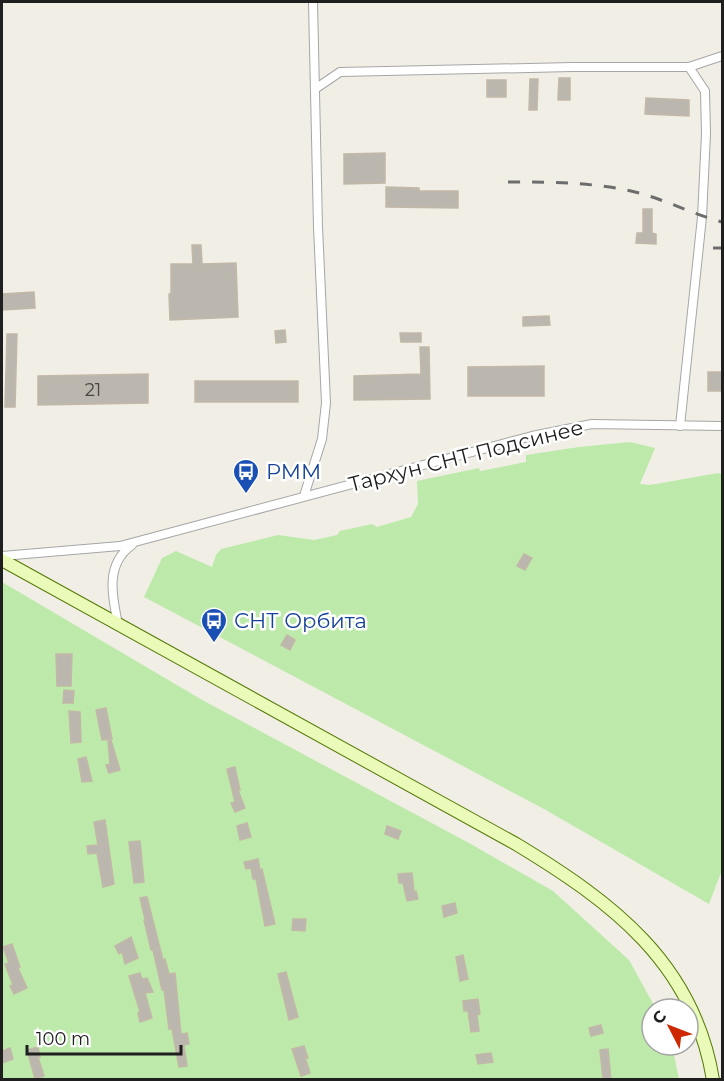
<svg xmlns="http://www.w3.org/2000/svg" width="724" height="1081" font-family="Montserrat,sans-serif">
<style>
.grass{fill:#bdeaab}
.building{fill:#bcb7ae;stroke:#c2b8a7;stroke-width:1.5}
.lines{fill:none;stroke-linecap:round;stroke-linejoin:round}
.minor-casing{stroke:#a6a6a6;stroke-width:10}
.secondary-casing{stroke:#547804;stroke-width:14}
.minor{stroke:#fff;stroke-width:8}
.secondary{stroke:#eafab9;stroke-width:12}
.rail{stroke:#6d6d6d;stroke-width:3;stroke-dasharray:12 12;stroke-linecap:butt}
.labels{text-anchor:middle;stroke-width:5;stroke-linejoin:round;paint-order:stroke}
.number-label{font-size:18px;fill:#464543}
.street-label{font-size:21px;fill:#1f1f1f;stroke:#fff}
.transit-label{font-size:21px;fill:#164399;stroke:#fff;text-anchor:start}
</style>
<rect width="100%" height="100%" fill="#f0eee5"/>
<g class="grass">
<polygon points="630,442 655,448 640,484 650,485 718,473 722,474 722,870 709,904 544,809 144,597 162,558 176,551 212,567 216,555 221,549 270,537 278,535 314,540 337,535 340,531 372,524 377,527 411,517 418,504 417,481 479,468 480,471 526,462 526,455 579,447"/>
<polygon points="2,582 204,701 469,843 553,891 629,960 656,1009 652,1009 652,1045 672,1045 679,1079 2,1080"/>
</g>
<g class="building">
<polygon points="559,78 570,78 570,100 558,100"/>
<polygon points="530,79 538,79 537,110 529,110"/>
<rect x="487" y="80" width="19" height="17"/>
<polygon points="646,98 689,100 689,116 645,114"/>
<polygon points="385,153 385,183 344,184 344,154"/>
<polygon points="386,187 419,188 419,191 458,191 458,208 386,207"/>
<polygon points="643,209 652,209 652,233 656,234 656,244 636,243 637,233 643,233"/>
<polygon points="192,245 201,245 202,264 236,263 238,317 170,320 169,294 171,294 171,264 193,264"/>
<polygon points="34,292 35,308 2,310 2,294"/>
<polygon points="549,316 550,325 523,326 523,317"/>
<polygon points="285,330 286,342 276,343 275,331"/>
<polygon points="400,333 421,333 421,342 401,342"/>
<polygon points="7,334 17,334 15,407 5,407"/>
<polygon points="420,347 429,347 430,399 354,400 354,376 421,374"/>
<polygon points="544,366 544,396 468,396 468,367"/>
<rect x="708" y="372" width="15" height="19"/>
<polygon points="148,374 148,403 38,405 38,376"/>
<rect x="195" y="381" width="103" height="21"/>
<polygon points="524,554 532,558 525,570 517,566"/>
<polygon points="287,635 295,640 290,650 281,645"/>
<polygon points="56,654 72,654 71,686 57,686"/>
<polygon points="64,690 74,691 73,703 63,703"/>
<polygon points="106,708 112,739 102,740 96,710"/>
<polygon points="69,711 80,712 81,742 71,743"/>
<polygon points="111,740 120,770 109,773 106,765 110,764 108,741"/>
<polygon points="86,757 92,781 82,782 78,759"/>
<polygon points="235,767 240,790 238,790 245,808 235,812 231,803 235,802 227,769"/>
<polygon points="105,820 114,884 103,887 97,853 88,854 87,846 98,845 94,822"/>
<polygon points="247,823 251,837 240,840 237,826"/>
<polygon points="387,826 401,831 398,839 385,834"/>
<polygon points="140,841 144,882 134,883 129,842"/>
<polygon points="258,859 260,870 262,869 275,924 265,926 256,879 253,879 251,868 246,869 244,862"/>
<polygon points="412,873 414,892 416,891 418,899 407,901 403,883 399,883 398,874"/>
<polygon points="144,897 147,897 163,960 165,959 169,974 175,973 181,1034 187,1033 189,1044 184,1045 187,1066 179,1067 172,1029 169,1029 164,990 162,990 153,950 151,950 144,920 145,919 140,898"/>
<polygon points="455,903 457,913 444,917 442,906"/>
<polygon points="293,919 306,919 305,931 292,930"/>
<polygon points="131,937 138,958 125,964 122,952 119,954 115,946"/>
<polygon points="12,944 20,967 18,968 27,988 14,994 10,986 13,985 5,964 9,963 3,947"/>
<polygon points="463,955 468,979 460,981 456,957"/>
<polygon points="286,972 298,1017 289,1020 278,974"/>
<polygon points="140,973 142,979 147,978 153,992 145,993 152,1018 140,1022 138,1013 140,1012 129,976"/>
<polygon points="478,999 480,1014 477,1015 479,1031 471,1032 468,1011 464,1011 463,1001"/>
<polygon points="601,1025 603,1033 591,1036 589,1028"/>
<polygon points="304,1046 308,1058 305,1057 310,1073 301,1076 292,1049"/>
<polygon points="38,1047 40,1057 38,1057 44,1076 35,1079 27,1050"/>
<polygon points="10,1048 13,1059 2,1063 2,1051"/>
<polygon points="608,1049 611,1080 603,1080 600,1050"/>
<polygon points="491,1053 493,1062 478,1064 476,1055"/>
</g>
<g class="lines">
<defs>
<g id="minor">
<polyline points="315,89 340,72 572,67 689,67 722,56"/>
<polyline points="680,426 702,217 706,134 705,91 689,67"/>
<polyline points="304,496 322,439 326,403 318,227 313,2"/>
<polyline points="2,556 120,546 532,436 592,424 722,426"/>
<path d="M118 624C112 596 105 564 132 545"/>
</g>
<path id="secondary" d="M2 560 516 844C612 902 694 963 713 1080"/>
</defs>
<use href="#minor" class="minor-casing"/>
<use href="#secondary" class="secondary-casing"/>
<use href="#minor" class="minor"/>
<use href="#secondary" class="secondary"/>
<g class="rail">
<path d="M508 182C550 182 589 182 631 191 662 198 692 214 722 222"/>
<polyline points="713,248 722,248"/>
</g>
</g>
<defs>
<symbol id="bus-pin" viewBox="-11 -11 22 30"><path d="M0 17L-7.5 6A9.5 9.5 0 1 1 7.5 6Z" fill="#1a4fb4" stroke="#fff"/><path d="M-5-6H5V4H4V6H2V4H-2V6H-4V4H-5ZM-3.5-4V0h7V-4ZM-3.5 1.2v1.5H-2V1.2ZM2 1.2v1.5H3.5V1.2Z" fill="#fff"/></symbol>
</defs>
<g fill-rule="evenodd">
<use href="#bus-pin" x="231" y="457" width="30" height="40"/>
<use href="#bus-pin" x="199" y="606" width="30" height="40"/>
</g>
<g class="labels">
<g class="number-label">
<text x="93" y="396">21</text>
</g>
<g class="street-label">
<text transform="translate(466 456) rotate(-14)" y="7">Тархун СНТ Подсинее</text>
</g>
<g class="transit-label">
<text x="266" y="479">РММ</text>
<text x="234" y="628">СНТ Орбита</text>
</g>
</g>
<rect width="724" height="1081" fill="none" stroke="#1f1f1f" stroke-width="6"/>
<g transform="translate(670 1027) rotate(312)"><circle r="28" fill="#ffffff" stroke="#a5a5a5" stroke-width="1.5"/>
<path d="M0-4.5L10 22L0 15L-10 22Z" fill="#ce2800"/>
<text y="-9" font-size="16" font-weight="bold" text-anchor="middle" fill="#1f1f1f">С</text>
</g>
<path d="M27 1045v9h154v-9" fill="none" stroke="#1f1f1f" stroke-width="3"/>
<text x="36" y="1045" font-size="18" fill="#1f1f1f" stroke="#ffffff" stroke-width="4.5" paint-order="stroke">100 m</text>
</svg>
